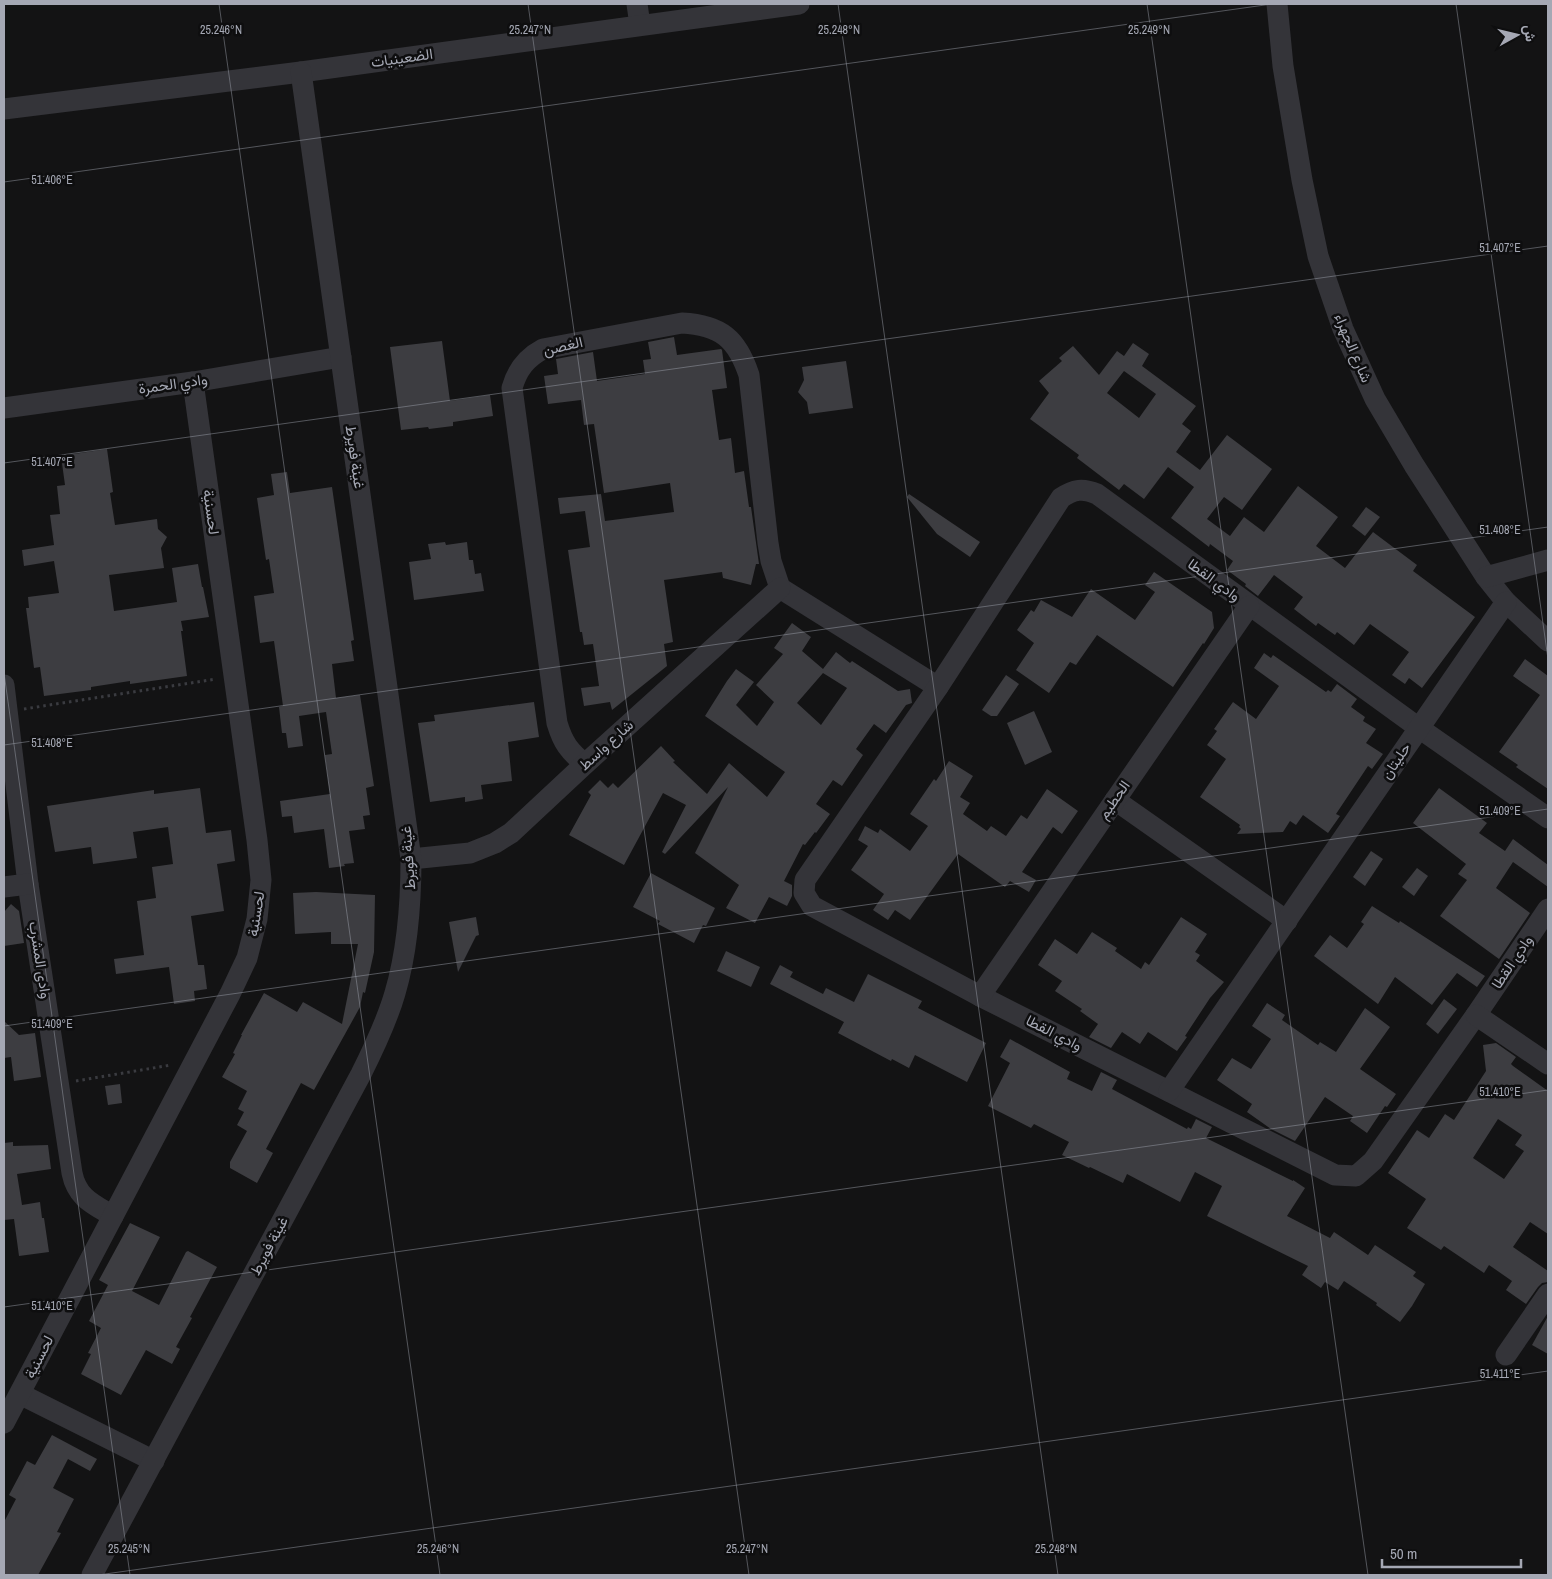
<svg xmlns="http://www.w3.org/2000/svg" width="1552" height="1579" font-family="'Archivo Narrow',Vazirmatn,sans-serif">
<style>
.building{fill:#3d3d41;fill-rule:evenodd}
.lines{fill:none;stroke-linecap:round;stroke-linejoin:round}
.path{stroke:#3a3b40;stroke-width:3;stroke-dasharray:2.5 4;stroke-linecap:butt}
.street{stroke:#343439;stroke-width:21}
.ticks{fill:none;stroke:#a5a8b4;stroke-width:1;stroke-opacity:0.45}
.labels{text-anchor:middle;stroke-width:5;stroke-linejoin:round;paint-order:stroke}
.street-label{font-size:15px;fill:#a5a8b4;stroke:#0e0e0f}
.ticks-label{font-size:12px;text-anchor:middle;fill:#a5a8b4;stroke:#0e0e0f;stroke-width:5;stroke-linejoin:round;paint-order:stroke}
</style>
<rect width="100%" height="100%" fill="#131314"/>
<g class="building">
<polygon points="674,337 677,355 721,349 722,350 727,388 712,390 719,440 731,438 735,473 744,471 749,507 751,507 759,564 756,564 751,585 723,578 722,572 664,580 673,642 664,644 667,666 612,710 610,702 584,706 581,688 599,686 593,644 584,645 582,632 580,632 568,550 590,547 585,511 560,514 558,498 601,494 605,521 674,512 670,483 604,493 594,424 584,425 581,400 548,404 544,376 558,374 556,359 593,352 597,381 645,374 643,360 651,359 648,342"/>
<polygon points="442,341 450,401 490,395 493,416 453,422 453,426 429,429 428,427 401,430 390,347"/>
<path d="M1133 343 1149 354 1142 366 1196 406 1182 424 1191 431 1176 452 1200 470 1227 435 1272 469 1242 510 1224 497 1207 519 1230 536 1244 517 1264 532 1298 486 1338 517 1316 546 1345 568 1373 532 1417 565 1413 571 1475 617 1422 688 1409 678 1405 684 1392 675 1409 652 1370 624 1354 645 1337 632 1335 635 1318 623 1316 626 1294 609 1303 597 1274 575 1258 596 1245 586 1246 584 1227 570 1233 561 1210 544 1209 547 1171 518 1194 487 1168 467 1144 499 1124 484 1119 490 1077 458 1079 455 1030 419 1049 393 1039 381 1062 361 1059 358 1073 346 1099 375 1117 351 1124 356ZM1124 371 1156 394 1139 418 1107 393Z"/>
<polygon points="846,361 853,408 809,414 807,402 798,392 804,380 802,367"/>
<polygon points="107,449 113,492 110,493 115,525 157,519 158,529 167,537 161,548 164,568 109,575 114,611 177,602 172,568 198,564 202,587 203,587 209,617 181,621 183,631 181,631 187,676 130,684 130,681 91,687 91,690 44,696 40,667 34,668 26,608 29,608 28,597 59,593 54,561 24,566 22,550 54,545 50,515 60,514 57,486 65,485 61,456"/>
<polygon points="287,472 290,493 332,487 354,640 351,641 354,661 332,664 336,698 360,695 374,786 366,788 370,815 363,816 365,829 349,831 354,863 344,864 345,866 329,868 324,829 294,833 292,816 282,817 280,801 330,794 325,755 332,754 326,712 299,716 303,746 288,748 286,733 282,733 279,707 283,706 274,641 260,643 254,596 274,593 269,559 266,560 257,498 274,495 271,474"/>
<polygon points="909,494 980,542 970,557 937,534 907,497"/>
<polygon points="1366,507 1380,517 1365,536 1352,526"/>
<polygon points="445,542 446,545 467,542 469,560 473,560 475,574 481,573 484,591 414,600 409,562 431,559 428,544"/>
<polygon points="1154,572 1212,612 1214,628 1204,644 1203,643 1173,687 1097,635 1076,665 1070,662 1049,693 1016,670 1034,643 1017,630 1031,610 1034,612 1041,600 1072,617 1091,589 1135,620 1155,592 1145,585"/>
<path d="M792 623 811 637 802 651 823 669 836 652 850 663 852 661 898 691 910 689 912 703 906 705 886 733 874 724 856 749 863 755 842 786 833 780 816 804 830 814 816 833 815 832 805 845 803 844 784 881 792 885V896L787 906 769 897 755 923 726 908 739 885 695 853 728 787 665 854 662 852 686 805 663 793 624 865 569 835 591 795 588 792 600 780 608 788 613 783 618 788 661 746 675 761 673 762 707 794 729 763 767 797 785 772 705 716 727 681 736 669 754 682 736 705 757 726 774 702 756 685 783 654 774 648ZM823 673 847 688 821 725 797 703Z"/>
<polygon points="1264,653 1271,658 1273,655 1326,692 1328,690 1331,692 1337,684 1357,699 1351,707 1365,717 1363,721 1376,729 1366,743 1383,754 1372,769 1368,766 1336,814 1340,816 1328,833 1303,815 1296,825 1290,821 1283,832 1237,834 1241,829 1239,827 1240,825 1200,797 1226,759 1207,745 1217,731 1214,729 1233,702 1256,719 1279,686 1254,668"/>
<polygon points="1525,659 1548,676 1548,789 1516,767 1518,765 1499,752 1540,695 1513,676"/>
<polygon points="1006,675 1019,684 997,716 991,716 982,710"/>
<polygon points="534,702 539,737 508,742 512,781 481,785 483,799 465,802 465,797 430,802 418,723 435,721 434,715"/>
<polygon points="1034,711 1052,752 1025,765 1007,723"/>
<polygon points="949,761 973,776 960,797 970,803 963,814 987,831 991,826 1006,836 1021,815 1027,819 1047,789 1078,811 1062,834 1053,827 1022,872 1036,880 1029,892 1010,881 1005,887 958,854 910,920 895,910 888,920 873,910 884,894 851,870 868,846 858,840 865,826 878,833 880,829 910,851 928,826 910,814 934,779 936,781"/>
<polygon points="200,788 206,833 231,830 235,861 217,864 224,911 191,916 198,965 204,965 207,989 194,991 195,1001 174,1004 169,967 116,974 114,959 144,955 137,901 156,898 152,867 173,864 168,827 133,832 137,858 93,864 91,847 55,852 47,806 154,790 154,794"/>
<polygon points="1439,788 1487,823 1479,833 1505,851 1513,839 1548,865 1548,887 1513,862 1496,888 1530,913 1499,959 1440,916 1467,880 1458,874 1466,864 1413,823"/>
<polygon points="1371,851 1383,859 1365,886 1353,877"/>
<polygon points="1417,868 1428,876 1414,896 1402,887"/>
<polygon points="651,873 715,908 706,926 703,925 694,943 658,924 660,921 633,907"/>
<polygon points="316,892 375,895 374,952 365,993 363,992 360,1007 314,1090 301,1083 266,1149 273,1153 257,1183 230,1168 230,1162 247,1131 237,1125 244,1112 238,1109 247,1091 222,1077 235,1054 233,1053 242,1035 241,1035 264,993 297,1012 303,1002 342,1024 358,944 331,944 331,932 295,934 293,893"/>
<polygon points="11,904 19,911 24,943 4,946 4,912"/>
<polygon points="1372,906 1399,923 1400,921 1485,976 1477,987 1457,973 1432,1005 1395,977 1378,1004 1314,956 1330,935 1347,948 1364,924 1361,922"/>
<polygon points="476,917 479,935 476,936 458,972 449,922"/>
<polygon points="1181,917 1207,934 1195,952 1200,955 1196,961 1224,982 1210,998 1185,1036 1187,1037 1177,1051 1148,1032 1140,1044 1122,1032 1111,1048 1089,1037 1098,1024 1080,1011 1082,1009 1055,991 1062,981 1038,965 1055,939 1077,954 1092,932 1117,948 1115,951 1141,969 1145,962 1149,965"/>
<polygon points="726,951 760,967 751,987 717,971"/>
<polygon points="780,965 793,972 790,977 823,994 826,988 854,1002 868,974 922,1001 918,1008 986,1043 967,1082 915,1055 909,1068 892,1059 891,1061 838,1033 844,1022 770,984"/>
<polygon points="1444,999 1457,1009 1438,1034 1426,1024"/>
<polygon points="1267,1003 1285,1015 1282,1020 1318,1045 1320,1042 1336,1052 1365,1008 1390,1027 1360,1069 1396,1094 1387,1107 1385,1106 1367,1133 1350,1121 1353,1116 1325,1097 1295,1141 1271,1129 1247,1112 1252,1104 1217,1080 1232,1058 1251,1069 1271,1039 1252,1026"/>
<polygon points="4,1021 19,1035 35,1033 41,1077 14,1081 11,1057 4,1058"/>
<polygon points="1010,1039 1070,1072 1067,1079 1092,1091 1101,1072 1117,1080 1112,1089 1187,1129 1188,1127 1191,1129 1196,1119 1212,1127 1206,1138 1293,1181 1293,1180 1305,1188 1287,1216 1330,1238 1334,1232 1368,1255 1375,1245 1416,1272 1413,1276 1425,1284 1412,1306 1400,1322 1376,1305 1377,1303 1344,1281 1338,1290 1325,1282 1321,1288 1302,1275 1308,1266 1207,1216 1222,1186 1195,1172 1180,1202 1127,1174 1123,1183 1090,1167 1089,1168 1062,1155 1069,1142 1034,1124 1031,1128 988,1106 1010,1063 1000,1057"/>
<path d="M1496 1043 1516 1057 1511 1064 1513 1066 1548 1091V1234L1530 1222 1513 1247 1548 1271V1282L1542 1283 1538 1287 1526 1304 1506 1290 1512 1281 1489 1265 1484 1273 1444 1246 1441 1250 1407 1228 1426 1199 1388 1173 1417 1130 1429 1138 1445 1114 1454 1120 1486 1071 1483 1045ZM1498 1119 1522 1135 1515 1145 1524 1151 1504 1179 1473 1158Z"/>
<polygon points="120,1084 122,1103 108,1105 105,1086"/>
<polygon points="13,1142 13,1146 48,1145 51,1169 17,1174 22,1205 40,1202 42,1218 44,1218 49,1252 19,1256 14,1219 4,1220 4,1143"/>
<polygon points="130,1223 160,1237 132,1291 159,1305 186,1252 188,1251 217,1267 190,1317 192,1318 176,1347 180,1349 172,1364 146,1350 121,1395 81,1374 91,1354 88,1353 101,1328 89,1321 108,1285 99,1280"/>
<polygon points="1548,1316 1548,1354 1532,1345"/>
<polygon points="52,1435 97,1459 90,1471 68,1459 53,1488 74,1499 57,1532 61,1533 38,1575 4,1575 4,1522 16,1499 9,1495 27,1461 35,1465"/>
</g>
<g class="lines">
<g class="path">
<polyline points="24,709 216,679"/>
<polyline points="76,1081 171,1065"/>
</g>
<g class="street">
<polyline points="637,4 640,25"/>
<polyline points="1277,4 1283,66 1302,180 1318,256 1343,329 1375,399 1414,465 1486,577 1506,602 1548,641"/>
<polyline points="4,109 301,72 799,4"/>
<polyline points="4,408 193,382 341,357"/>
<polyline points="1486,577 1548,560"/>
<polyline points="780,588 938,687"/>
<path d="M4 685 28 884 72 1173C77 1198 93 1204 113 1216"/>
<path d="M585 764C569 751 563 743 557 723L512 388C517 370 526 358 543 349L682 323C721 325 737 339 749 375L768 543 771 561 780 588"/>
<polyline points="1115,800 1287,921"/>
<path d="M1548 818 1419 728 1097 494C1083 488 1074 489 1061 498L938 687 805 880 804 893 812 906 980 996 1335 1175 1356 1176 1373 1161 1476 1015 1548 909"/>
<polyline points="411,859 470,853 495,843 511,833 585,764 780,588"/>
<polyline points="4,887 28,884"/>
<polyline points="980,996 1249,606"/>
<polyline points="1476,1015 1548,1064"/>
<polyline points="1169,1091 1506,602"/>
<polyline points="1506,1355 1548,1294"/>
<polyline points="20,1394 154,1461"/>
<polyline points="4,1423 230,994 247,958 257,919 261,880 257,840 193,382"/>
<path d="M92 1575 361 1074C374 1048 387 1021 395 993 408 949 411 904 411 859L301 72"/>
</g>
</g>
<path class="ticks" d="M219 4 440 1575M528 4 749 1575M838 4 1058 1575M1147 4 1368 1575M1456 4 1548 659M4 182 1272 4M4 463 1548 246M4 673 130 1575M4 745 1548 527M4 1026 1548 809M4 1307 1548 1090M98 1575 1548 1371"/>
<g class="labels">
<g class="street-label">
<text transform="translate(402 58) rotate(-8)" y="5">الضعينيات</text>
<text transform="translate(563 346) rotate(-13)" y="5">الغصن</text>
<text transform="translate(1353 348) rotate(67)" y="5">شارع الجهراء</text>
<text transform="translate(173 384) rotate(-8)" y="5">وادي الحمرة</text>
<text transform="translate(355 457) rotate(82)" y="5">غينة فويرط</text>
<text transform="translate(211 512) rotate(82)" y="5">لحسنية</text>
<text transform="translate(1214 580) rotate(36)" y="5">وادي القطا</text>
<text transform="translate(606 745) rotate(-42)" y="5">شارع واسط</text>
<text transform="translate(1396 761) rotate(-56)" y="5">حليتان</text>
<text transform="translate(1114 800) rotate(-55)" y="5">الحطيم</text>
<text transform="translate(408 858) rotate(-94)" y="5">غينة فويرط</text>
<text transform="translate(256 914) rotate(-81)" y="5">لحسنية</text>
<text transform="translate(40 960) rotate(81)" y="5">وادى المشرب</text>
<text transform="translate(1512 962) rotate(-56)" y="5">وادي القطا</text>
<text transform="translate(1054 1033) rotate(27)" y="5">وادي القطا</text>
<text transform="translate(269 1246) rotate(-62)" y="5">غينة فويرط</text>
<text transform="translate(39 1357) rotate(-63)" y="5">لحسنية</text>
</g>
</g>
<g class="ticks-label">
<text x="221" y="34">25.246°N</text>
<text x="530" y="34">25.247°N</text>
<text x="839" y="34">25.248°N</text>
<text x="1149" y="34">25.249°N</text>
<text x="52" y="184">51.406°E</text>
<text x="1500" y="252">51.407°E</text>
<text x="52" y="466">51.407°E</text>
<text x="1500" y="534">51.408°E</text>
<text x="52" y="747">51.408°E</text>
<text x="1500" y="815">51.409°E</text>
<text x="52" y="1028">51.409°E</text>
<text x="1500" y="1096">51.410°E</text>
<text x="52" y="1310">51.410°E</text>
<text x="1500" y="1378">51.411°E</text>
<text x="129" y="1553">25.245°N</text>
<text x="438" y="1553">25.246°N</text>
<text x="747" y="1553">25.247°N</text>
<text x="1056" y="1553">25.248°N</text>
</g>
<rect width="1552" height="1579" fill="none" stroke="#a5a8b4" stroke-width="10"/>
<g transform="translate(1517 35) rotate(82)" stroke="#0e0e0f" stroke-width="4" paint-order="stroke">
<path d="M0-4L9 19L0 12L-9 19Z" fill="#a5a8b4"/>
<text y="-8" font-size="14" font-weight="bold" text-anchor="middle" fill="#a5a8b4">ش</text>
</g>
<path d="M1382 1559v8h139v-8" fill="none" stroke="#a5a8b4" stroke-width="2.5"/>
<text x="1390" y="1559" font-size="15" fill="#a5a8b4" stroke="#0e0e0f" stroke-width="4" paint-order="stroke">50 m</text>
</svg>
